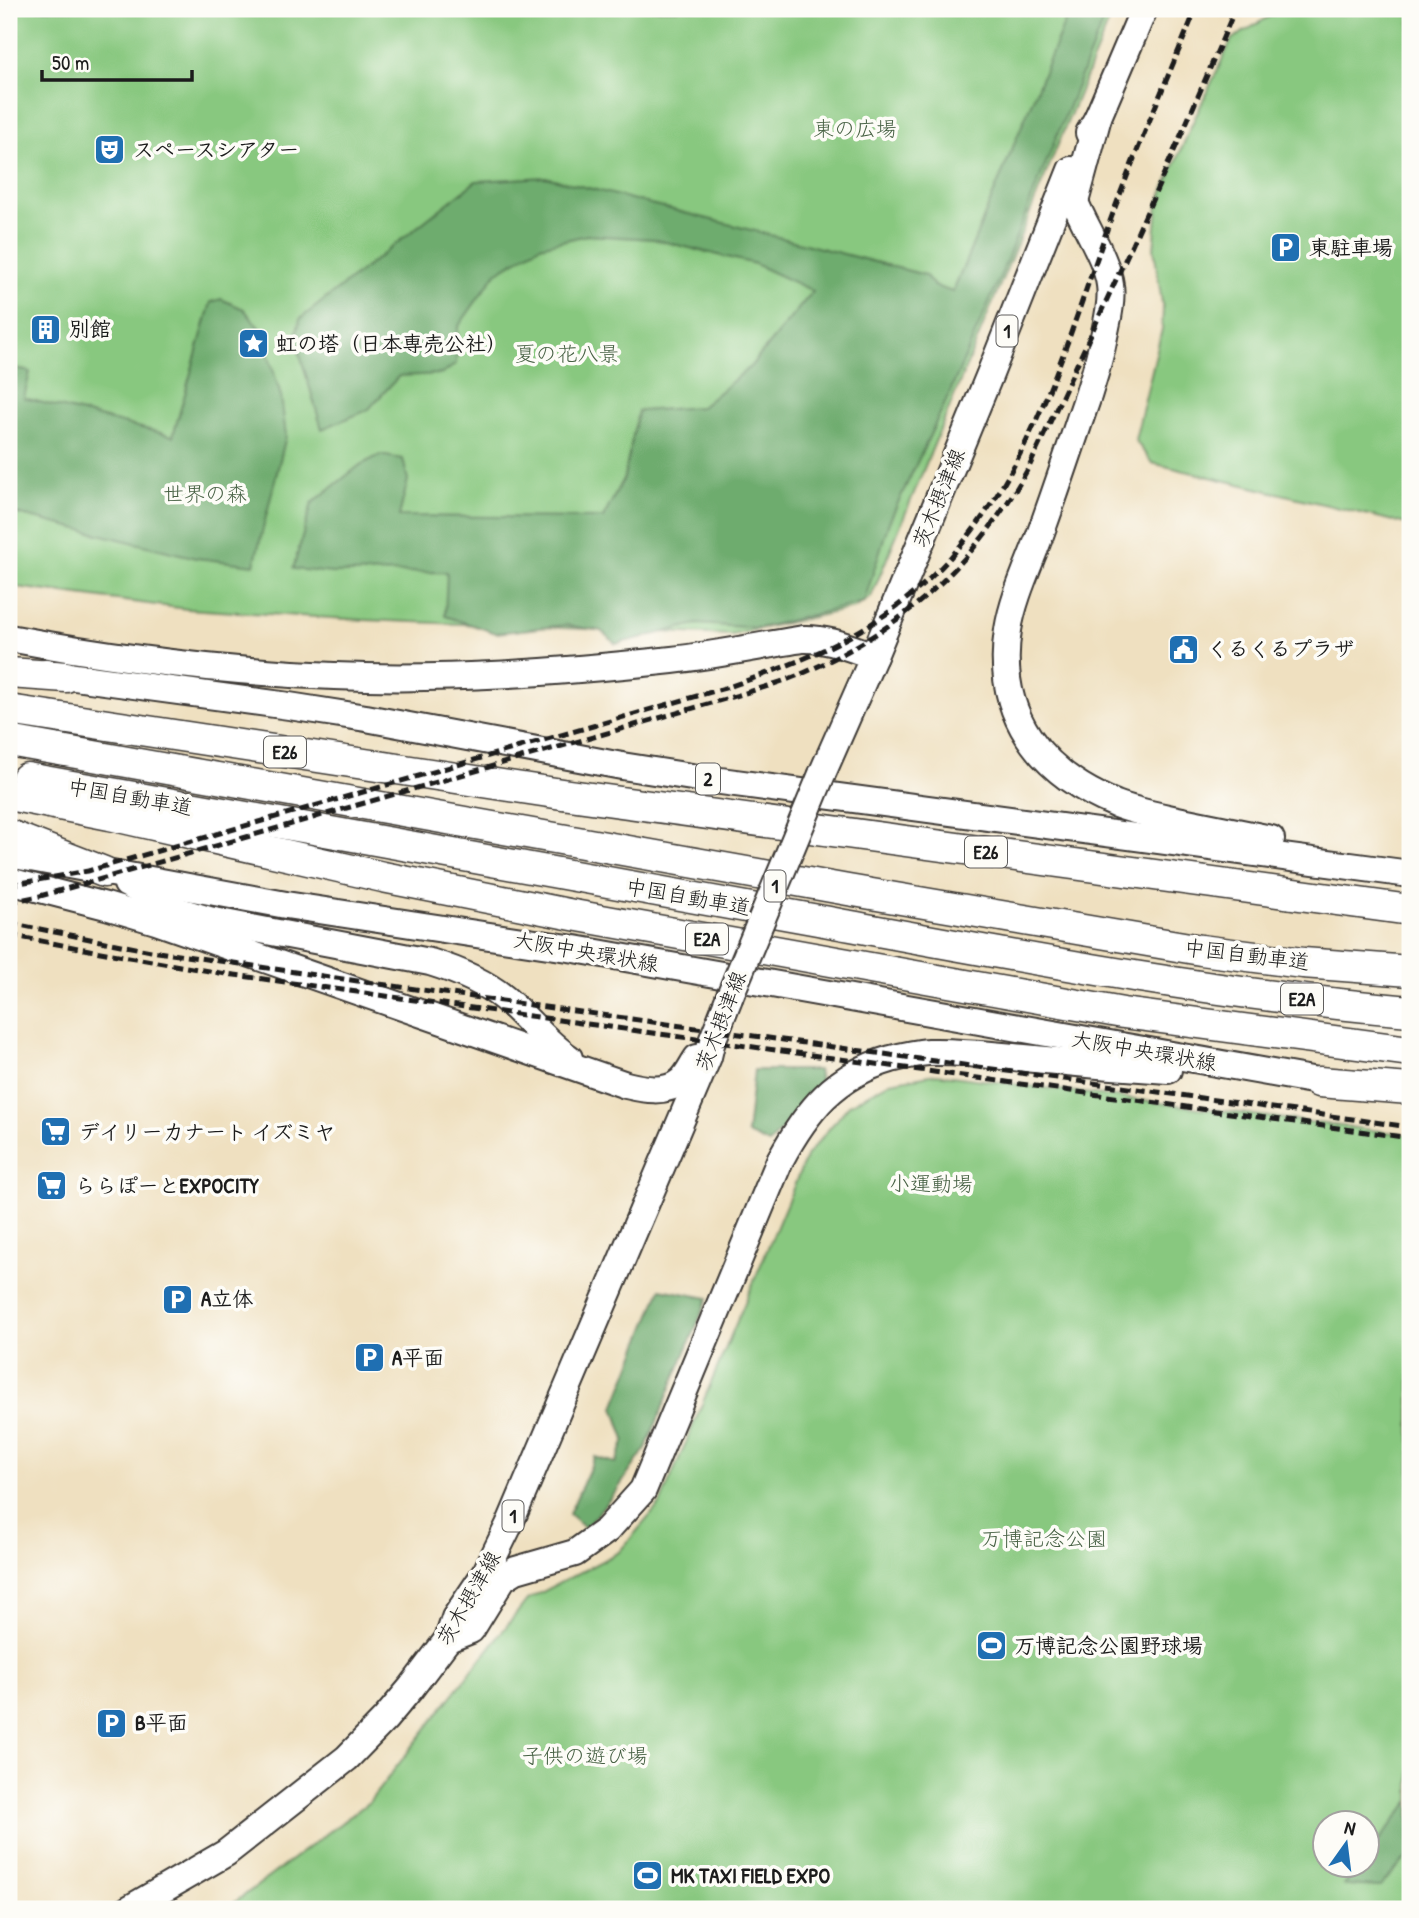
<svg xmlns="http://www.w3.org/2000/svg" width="1419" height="1918" font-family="'Patrick Hand','Klee One',sans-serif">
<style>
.green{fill:#88c87f;stroke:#52724e;stroke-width:2;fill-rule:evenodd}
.forest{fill:#6eac6e;stroke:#456445;stroke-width:2}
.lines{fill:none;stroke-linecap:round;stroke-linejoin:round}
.primary-casing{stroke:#3c3935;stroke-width:30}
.highway-casing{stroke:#3c3935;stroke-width:33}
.primary{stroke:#fff;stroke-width:26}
.highway{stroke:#fff;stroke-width:30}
.rail{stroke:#1c1c1c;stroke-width:5;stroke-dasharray:10 5;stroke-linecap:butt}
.primary-bridge-casing{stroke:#3c3935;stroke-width:30;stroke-linecap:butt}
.primary-bridge{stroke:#fff;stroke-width:26}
.labels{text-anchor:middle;stroke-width:7;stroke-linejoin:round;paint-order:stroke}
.shield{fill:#fdfcf7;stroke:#605f5e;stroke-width:2}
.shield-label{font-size:19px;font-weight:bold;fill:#1c1c1c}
.park-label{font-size:21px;fill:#476144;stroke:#fdfcf7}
.poi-label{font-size:21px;font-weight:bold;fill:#1c1c1c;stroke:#fdfcf7;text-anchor:start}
.street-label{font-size:21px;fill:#1c1c1c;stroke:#fdfcf7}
</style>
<rect width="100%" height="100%" fill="#fdfcf7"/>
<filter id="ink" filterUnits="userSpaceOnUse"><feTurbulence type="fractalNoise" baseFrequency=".0143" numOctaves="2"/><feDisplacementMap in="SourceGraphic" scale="14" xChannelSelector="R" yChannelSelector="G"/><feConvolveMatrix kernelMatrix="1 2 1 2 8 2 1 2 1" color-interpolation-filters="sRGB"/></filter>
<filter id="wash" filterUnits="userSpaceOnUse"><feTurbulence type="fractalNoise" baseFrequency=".00686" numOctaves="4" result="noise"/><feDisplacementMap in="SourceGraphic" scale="28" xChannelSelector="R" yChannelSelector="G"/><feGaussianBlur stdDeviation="1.57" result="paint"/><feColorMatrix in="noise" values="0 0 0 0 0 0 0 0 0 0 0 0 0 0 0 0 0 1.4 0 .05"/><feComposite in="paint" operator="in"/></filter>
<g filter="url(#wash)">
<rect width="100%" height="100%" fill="#efe0c0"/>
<g class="green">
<polygon points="9,9 1114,9 871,597 854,608 732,635 364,620 187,609 9,586"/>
<polygon points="1282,9 1410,9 1410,525 1152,463 1135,440 1162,329 1163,310 1154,249 1158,204 1192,124 1232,39"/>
<path d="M936 1074 1410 1135V1909H226L369 1802 527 1600 619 1552 660 1504 807 1155 849 1105 890 1082ZM1324 1824H1366V1866H1324Z"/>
</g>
<g class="forest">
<polygon points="1070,9 1108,9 1000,277 947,399 889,522 864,602 760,628 697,624 616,644 601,631 565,625 496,633 445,616 447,572 332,573 293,569 312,503 360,465 380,455 403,459 408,480 399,516 603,518 624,478 638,411 701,407 751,366 813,291 755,264 653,239 587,235 540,246 496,273 458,327 456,364 442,374 399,376 368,410 322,429 295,338 300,319 476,181 546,177 925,275 934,286 953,292"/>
<polygon points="221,299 244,309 261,330 281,396 286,436 254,565 196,558 9,512 9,367 30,372 24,398 173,436 211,302"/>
<polygon points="754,1070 818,1070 821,1086 769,1144 747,1134"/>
<polygon points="661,1289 708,1298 646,1448 615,1493 585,1528 569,1514 595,1457 616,1463 625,1440 614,1407"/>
<polygon points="1410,1801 1410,1854 1380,1887 1344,1885 1359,1866 1366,1866 1367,1856"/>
</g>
</g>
<g filter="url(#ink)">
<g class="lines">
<defs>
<g id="primary">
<path d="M1098 117 1075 202C1085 227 1107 260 1110 285 1112 299 1109 314 1106 327 1100 359 1091 389 1080 419 1067 458 1054 496 1040 535 1029 565 1013 598 1008 630 995 714 1040 773 1116 804 1137 812 1160 816 1182 821 1212 827 1241 833 1271 839"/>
<polyline points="1089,133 1098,117 1144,9"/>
<path d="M9 638C117 658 224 672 334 676 446 681 561 672 672 660 716 655 759 646 803 639 828 638 850 648 874 656"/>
<polyline points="45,673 289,706 366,718 622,766 698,778 1410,874"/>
<polyline points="822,774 874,656 990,374 1071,170"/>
<polyline points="9,854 286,905 575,949 1340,1085"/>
<path d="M9 881 106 906 156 921 626 1085C643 1089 666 1094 681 1081 688 1075 692 1065 697 1058"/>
<path d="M127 884 179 911 209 920 430 962C456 970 482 980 504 998 527 1017 544 1041 569 1058"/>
<path d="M448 1639 471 1630 503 1578 516 1570 575 1553 607 1530 643 1490 780 1160C807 1110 835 1075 891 1059 903 1056 916 1053 928 1052 960 1051 992 1055 1024 1058 1072 1063 1120 1067 1168 1070"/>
<polyline points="129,1909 226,1853 347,1758 385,1719 411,1688 448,1639 455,1618 486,1572 510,1523 708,1057 711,1044 729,998"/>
</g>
<g id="highway">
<polyline points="9,673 66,677"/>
<polyline points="9,710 562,794 1410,910"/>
<polyline points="9,741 848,890 1201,950 1303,963 1410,971"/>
<path d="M27 778C291 824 554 873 818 920 1014 956 1211 994 1410 1011"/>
<polyline points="9,795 110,815 383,877 573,915 1123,1013 1410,1051"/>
<polyline points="9,835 104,872"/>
<polyline points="1319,1082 1410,1089"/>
</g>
</defs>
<use href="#primary" class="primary-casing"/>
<use href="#highway" class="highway-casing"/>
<use href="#primary" class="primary"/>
<use href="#highway" class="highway"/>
<g class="rail">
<path d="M9 885 88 871 725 688C794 665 862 638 917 590 1030 493 1066 339 1116 205 1141 139 1169 74 1196 9"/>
<path d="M9 902 40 896 94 881 732 697C758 689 784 682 808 671 907 626 978 560 1030 465 1101 313 1171 163 1235 9"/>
<polyline points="9,923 151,951 336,978 1410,1127"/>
<polyline points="9,935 89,950 220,973 1410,1138"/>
</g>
<defs>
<polyline id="primary-bridge" points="729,998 822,774"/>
</defs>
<use href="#primary-bridge" class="primary-bridge-casing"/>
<use href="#primary-bridge" class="primary-bridge"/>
</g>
</g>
<defs>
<symbol id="theatre-square" viewBox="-11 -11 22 22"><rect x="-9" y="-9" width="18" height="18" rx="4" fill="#1f6fb2" stroke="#fdfcf7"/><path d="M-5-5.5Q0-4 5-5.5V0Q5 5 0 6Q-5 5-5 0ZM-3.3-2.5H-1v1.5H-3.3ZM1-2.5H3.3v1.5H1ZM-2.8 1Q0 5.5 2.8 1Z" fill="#fff"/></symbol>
<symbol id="parking-square" viewBox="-11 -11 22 22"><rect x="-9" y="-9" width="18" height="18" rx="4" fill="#1f6fb2" stroke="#fdfcf7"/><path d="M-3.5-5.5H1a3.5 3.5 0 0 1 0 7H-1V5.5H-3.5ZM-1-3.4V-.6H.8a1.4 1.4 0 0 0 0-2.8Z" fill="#fff"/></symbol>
<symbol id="building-square" viewBox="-11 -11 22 22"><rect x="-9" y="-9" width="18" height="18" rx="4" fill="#1f6fb2" stroke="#fdfcf7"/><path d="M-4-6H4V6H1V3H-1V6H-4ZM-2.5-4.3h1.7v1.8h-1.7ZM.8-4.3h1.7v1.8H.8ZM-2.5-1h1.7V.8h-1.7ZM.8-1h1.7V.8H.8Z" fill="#fff"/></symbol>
<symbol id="sight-square" viewBox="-11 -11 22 22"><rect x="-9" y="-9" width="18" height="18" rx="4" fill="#1f6fb2" stroke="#fdfcf7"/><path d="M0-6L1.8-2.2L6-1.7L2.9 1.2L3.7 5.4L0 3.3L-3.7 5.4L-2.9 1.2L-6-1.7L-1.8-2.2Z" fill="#fff"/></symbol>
<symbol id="civic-square" viewBox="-11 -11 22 22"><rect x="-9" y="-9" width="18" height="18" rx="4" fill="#1f6fb2" stroke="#fdfcf7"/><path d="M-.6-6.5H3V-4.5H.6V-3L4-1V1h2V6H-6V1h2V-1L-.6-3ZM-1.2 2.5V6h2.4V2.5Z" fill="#fff"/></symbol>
<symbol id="supermarket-square" viewBox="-11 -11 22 22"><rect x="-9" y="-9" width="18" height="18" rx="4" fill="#1f6fb2" stroke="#fdfcf7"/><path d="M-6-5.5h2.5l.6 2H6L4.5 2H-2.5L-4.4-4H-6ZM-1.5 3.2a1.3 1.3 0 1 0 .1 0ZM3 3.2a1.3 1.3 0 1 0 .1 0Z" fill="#fff"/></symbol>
<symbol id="stadium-square" viewBox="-11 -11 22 22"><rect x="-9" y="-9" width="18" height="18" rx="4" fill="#1f6fb2" stroke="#fdfcf7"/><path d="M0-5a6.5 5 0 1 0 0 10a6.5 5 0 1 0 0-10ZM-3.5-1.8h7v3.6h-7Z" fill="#fff"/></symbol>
</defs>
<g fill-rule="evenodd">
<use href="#theatre-square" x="92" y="132" width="35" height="35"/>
<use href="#parking-square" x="1268" y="230" width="35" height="35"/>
<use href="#building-square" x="28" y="312" width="35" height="35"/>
<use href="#sight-square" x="236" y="326" width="35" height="35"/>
<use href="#civic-square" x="1166" y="632" width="35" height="35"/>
<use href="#supermarket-square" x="38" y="1114" width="35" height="35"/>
<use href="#supermarket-square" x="34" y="1168" width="35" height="35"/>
<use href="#parking-square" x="160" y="1282" width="35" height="35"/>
<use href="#parking-square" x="352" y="1340" width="35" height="35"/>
<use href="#stadium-square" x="974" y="1628" width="35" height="35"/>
<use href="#parking-square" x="94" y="1706" width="35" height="35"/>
<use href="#stadium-square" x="630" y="1858" width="35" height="35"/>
</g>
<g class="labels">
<g class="shield">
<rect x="996.5" y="315.5" width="21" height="31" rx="5"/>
<rect x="264" y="736.5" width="42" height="31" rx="5"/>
<rect x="696" y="763.5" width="24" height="31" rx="5"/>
<rect x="965" y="836.5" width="42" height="31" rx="5"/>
<rect x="764.5" y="870.5" width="21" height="31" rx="5"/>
<rect x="686" y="923.5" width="42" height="31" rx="5"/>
<rect x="1281" y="983.5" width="42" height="31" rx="5"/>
<rect x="502.5" y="1500.5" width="21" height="31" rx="5"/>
</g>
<g class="shield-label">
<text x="1007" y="338">1</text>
<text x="285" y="759">E26</text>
<text x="708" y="786">2</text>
<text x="986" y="859">E26</text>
<text x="775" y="893">1</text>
<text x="707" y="946">E2A</text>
<text x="1302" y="1006">E2A</text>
<text x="513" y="1523">1</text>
</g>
<g class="park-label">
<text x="855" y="136">東の広場</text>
<text x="567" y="361">夏の花八景</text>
<text x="205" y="501">世界の森</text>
<text x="931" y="1191">小運動場</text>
<text x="1044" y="1546">万博記念公園</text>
<text x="585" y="1763">子供の遊び場</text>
</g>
<g class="poi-label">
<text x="133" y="157">スペースシアター</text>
<text x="1309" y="255">東駐車場</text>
<text x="69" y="336">別館</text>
<text x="276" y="351">虹の塔（日本専売公社）</text>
<text x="1207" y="656">くるくるプラザ</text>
<text x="79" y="1139">デイリーカナート イズミヤ</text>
<text x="75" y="1193">ららぽーとEXPOCITY</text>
<text x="201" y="1306">A立体</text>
<text x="392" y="1365">A平面</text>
<text x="1014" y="1653">万博記念公園野球場</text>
<text x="135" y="1730">B平面</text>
<text x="671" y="1883">MK TAXI FIELD EXPO</text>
</g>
<g class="street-label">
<text transform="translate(939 498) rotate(-68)" y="7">茨木摂津線</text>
<text transform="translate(130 797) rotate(10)" y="7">中国自動車道</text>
<text transform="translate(688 897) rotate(10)" y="7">中国自動車道</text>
<text transform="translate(586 952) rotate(10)" y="7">大阪中央環状線</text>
<text transform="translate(1247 955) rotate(7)" y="7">中国自動車道</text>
<text transform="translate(721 1021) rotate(-69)" y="7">茨木摂津線</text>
<text transform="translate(1144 1051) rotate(10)" y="7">大阪中央環状線</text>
<text transform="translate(469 1598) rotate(-60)" y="7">茨木摂津線</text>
</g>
</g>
<rect width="1419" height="1918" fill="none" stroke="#fdfcf7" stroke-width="35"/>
<g transform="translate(1346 1844) rotate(14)"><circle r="33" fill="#fdfcf7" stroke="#a3a29f" stroke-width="2"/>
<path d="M0-5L12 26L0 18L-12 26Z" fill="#1f6fb2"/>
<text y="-10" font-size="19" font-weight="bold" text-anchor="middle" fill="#1c1c1c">N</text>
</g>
<path d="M42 70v10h150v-10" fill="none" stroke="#1c1c1c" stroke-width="3.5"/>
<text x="52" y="70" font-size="21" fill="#1c1c1c" stroke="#fdfcf7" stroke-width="5" paint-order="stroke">50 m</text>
</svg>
